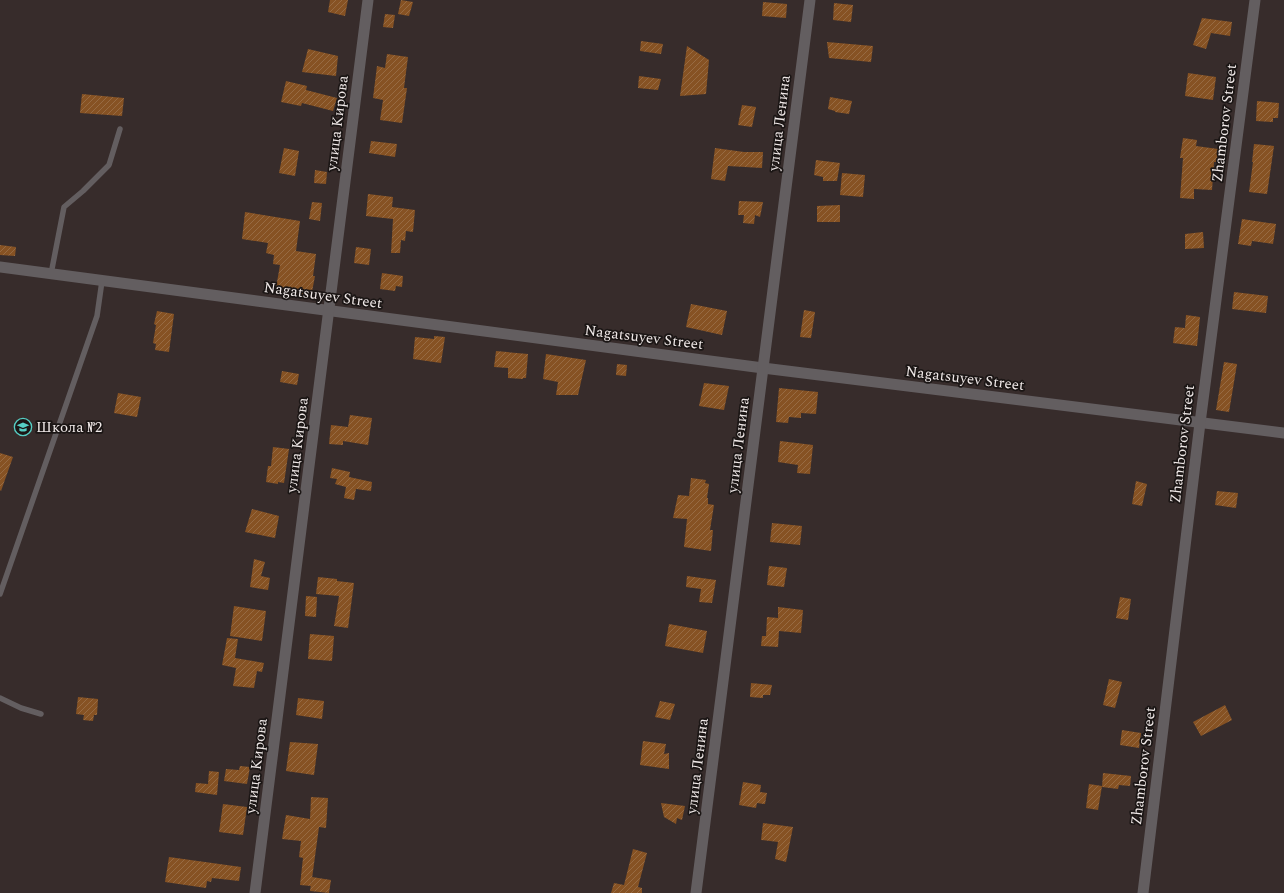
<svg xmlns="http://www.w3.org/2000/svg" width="1284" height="893" font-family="Spectral,serif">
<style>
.building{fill:url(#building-hatch)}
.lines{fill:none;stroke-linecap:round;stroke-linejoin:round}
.lane{stroke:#635e60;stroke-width:5.5}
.street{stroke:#635e60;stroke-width:11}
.labels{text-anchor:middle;stroke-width:3.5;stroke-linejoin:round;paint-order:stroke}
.street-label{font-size:15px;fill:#f0e9e8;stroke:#1b1615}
.poi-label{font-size:15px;fill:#f0e9e8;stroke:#1b1615;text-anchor:start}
</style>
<defs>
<pattern id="building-hatch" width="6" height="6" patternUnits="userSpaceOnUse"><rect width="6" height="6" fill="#865223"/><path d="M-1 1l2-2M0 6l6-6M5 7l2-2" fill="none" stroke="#976b43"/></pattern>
</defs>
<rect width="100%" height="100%" fill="#372c2b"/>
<g class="building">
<polygon points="330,0 348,0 345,16 328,12"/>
<polygon points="401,0 413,2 409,16 398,14"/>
<polygon points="763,2 787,4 786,18 762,16"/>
<polygon points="834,3 853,5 851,22 833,20"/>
<polygon points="385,14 395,15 393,28 383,27"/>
<polygon points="1202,18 1232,22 1230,36 1211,33 1206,49 1193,45"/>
<polygon points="641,41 663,44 661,54 640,51"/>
<polygon points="827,42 873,46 871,62 829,58"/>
<polygon points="687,46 709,60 706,94 680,96"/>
<polygon points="308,49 338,56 336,76 302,72"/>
<polygon points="387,54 408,57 404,88 407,88 402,123 380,120 383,100 373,98 377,66 385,68"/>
<polygon points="1188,73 1216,77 1213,100 1185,96"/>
<polygon points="639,76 661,79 658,90 638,88"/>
<polygon points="286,81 307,86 306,90 337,98 333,111 302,103 301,106 281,102"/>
<polygon points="82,94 124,98 122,116 80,113"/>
<polygon points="830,97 852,101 849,114 835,112 835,111 828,109"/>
<polygon points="1257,101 1279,103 1278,118 1273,118 1273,122 1256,121"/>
<polygon points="742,105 756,107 752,127 738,125"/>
<polygon points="1183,138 1197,140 1196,146 1218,149 1217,162 1214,162 1212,190 1194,189 1194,199 1180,198 1183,158 1180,158"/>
<polygon points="371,141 397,144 395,157 369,153"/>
<polygon points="1254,144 1274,146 1267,194 1249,192 1253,162 1252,162"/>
<polygon points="284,148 299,151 295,176 279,173"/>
<polygon points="715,148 744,152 763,152 762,168 728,166 725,181 711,179"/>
<polygon points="816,160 840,163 837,181 823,181 823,177 814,175"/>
<polygon points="315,170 327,172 326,184 314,183"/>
<polygon points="842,173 865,175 863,197 840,195"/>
<polygon points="368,194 393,197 392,207 415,210 413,232 406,231 405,241 401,240 400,253 391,253 393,219 366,216"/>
<polygon points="739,201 763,202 760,217 755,215 754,224 743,223 744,215 738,215"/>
<polygon points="312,202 322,203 320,221 309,219"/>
<polygon points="840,205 840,222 817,222 817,206"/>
<polygon points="245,212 300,221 296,251 316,254 313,276 315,276 311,297 292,294 293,290 276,288 280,265 273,264 274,255 266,253 268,243 242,239"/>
<polygon points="1242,219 1276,224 1273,244 1252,241 1251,246 1238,244"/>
<polygon points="1203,232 1204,248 1185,249 1185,234"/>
<polygon points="0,245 16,247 15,256 0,255"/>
<polygon points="356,247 371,249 369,265 354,263"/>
<polygon points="382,273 403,276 402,287 396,286 395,291 380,289"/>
<polygon points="1234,292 1268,296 1266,313 1232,309"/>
<polygon points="691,304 727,311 722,335 686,327"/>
<polygon points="804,310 815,312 811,338 800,337"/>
<polygon points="157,311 174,314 169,352 155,350 156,344 153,343 156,325 154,324"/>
<polygon points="1186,315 1200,317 1197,346 1173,343 1175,327 1185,328"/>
<polygon points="434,336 445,337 441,363 413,359 415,337 434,339"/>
<polygon points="496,351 528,354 526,378 523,378 523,379 508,378 508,368 494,367"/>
<polygon points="546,354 586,360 578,395 556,395 558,382 543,379"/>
<polygon points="1224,362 1237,364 1229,412 1216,410"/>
<polygon points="617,364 627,365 626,376 616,375"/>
<polygon points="282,371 299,374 297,385 280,382"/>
<polygon points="704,383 729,386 724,410 699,406"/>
<polygon points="779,388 818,392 816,414 801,413 801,418 789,417 788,423 776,422"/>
<polygon points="118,393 141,397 137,417 114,413"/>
<polygon points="350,415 372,418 368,445 343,441 343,445 329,444 331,425 348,427"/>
<polygon points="780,441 813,445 810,474 797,473 798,465 778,462"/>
<polygon points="273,447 289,449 284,483 278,482 278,484 266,482 268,466 271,466"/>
<polygon points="0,453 13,457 1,491 0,490"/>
<polygon points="332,468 350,472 349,477 372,482 371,491 356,489 354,500 344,498 346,487 335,484 337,479 330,478"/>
<polygon points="691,478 706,480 705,483 709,484 707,498 708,498 708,504 714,505 710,530 713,530 711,551 684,547 687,519 673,518 678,495 689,496"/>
<polygon points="1136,481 1147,484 1142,506 1132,504"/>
<polygon points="1217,491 1238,493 1236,508 1215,505"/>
<polygon points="252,509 279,516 275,538 245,532"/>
<polygon points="772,523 802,526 800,545 770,542"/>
<polygon points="254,559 265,562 261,576 270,578 268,590 250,587"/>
<polygon points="769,566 787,568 784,587 767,585"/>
<polygon points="687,576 716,580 712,603 699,602 701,589 686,587"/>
<polygon points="318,577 337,579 337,581 354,583 348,628 334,626 339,596 316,594"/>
<polygon points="306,596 317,597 316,617 305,616"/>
<polygon points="1120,597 1131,599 1128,620 1116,618"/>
<polygon points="234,606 266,611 262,641 230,636"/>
<polygon points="778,607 803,610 801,633 779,631 778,647 761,646 762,636 766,636 767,617 778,618"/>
<polygon points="669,624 707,631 703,653 665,646"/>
<polygon points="310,634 334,636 332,661 308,659"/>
<polygon points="227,638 238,639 235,658 264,663 262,672 257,671 254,688 233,686 236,668 222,665"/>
<polygon points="1109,679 1122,682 1115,708 1103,705"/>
<polygon points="751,683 772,685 770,695 763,695 763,698 750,697"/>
<polygon points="78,697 98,699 97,715 94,715 93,721 83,720 84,715 76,714"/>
<polygon points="298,698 324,701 322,719 296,715"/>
<polygon points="660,701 675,704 670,720 655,717"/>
<polygon points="1225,705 1232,720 1201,736 1193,722"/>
<polygon points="1122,730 1141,733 1139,748 1120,745"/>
<polygon points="643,741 666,744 664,754 669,753 669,769 640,765"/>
<polygon points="290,742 318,744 314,775 286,771"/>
<polygon points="240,766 250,767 247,784 224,781 226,769 239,770"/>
<polygon points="209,771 219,772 217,795 195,792 196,783 208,784"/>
<polygon points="1103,773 1131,776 1130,786 1119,785 1118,789 1102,787"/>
<polygon points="743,782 761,785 760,792 767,793 765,804 757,803 756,808 739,805"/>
<polygon points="1089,784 1102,786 1098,810 1086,808"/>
<polygon points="311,797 328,798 326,828 319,827 311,886 300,885 303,858 299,857 301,841 282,839 286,815 310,819"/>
<polygon points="661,803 685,806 682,820 677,818 676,824 664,817"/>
<polygon points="223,804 247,807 243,835 219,832"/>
<polygon points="763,823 793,827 786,862 775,859 778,842 761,840"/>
<polygon points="633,849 647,853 638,887 642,888 642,893 611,893 614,883 624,885"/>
<polygon points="169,857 241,867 239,881 212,878 211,882 207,881 206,888 165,882"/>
<polygon points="312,877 331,880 329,893 310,891"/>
</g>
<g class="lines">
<g class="lane">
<polyline points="51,274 64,207 83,191 109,165 120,129"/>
<polyline points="0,594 97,316 102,281"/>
<polyline points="0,698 21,708 41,714"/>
</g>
<g class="street">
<polyline points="0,267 763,368 1284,433"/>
<polyline points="255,893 368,0"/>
<polyline points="696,893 810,0"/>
<polyline points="1143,893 1200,423 1255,0"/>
</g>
</g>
<defs>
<symbol id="school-ring" viewBox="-11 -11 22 22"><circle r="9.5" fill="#1b1615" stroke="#56cec4" stroke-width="1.5"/><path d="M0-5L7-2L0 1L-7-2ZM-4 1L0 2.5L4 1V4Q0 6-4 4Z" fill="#56cec4"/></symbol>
</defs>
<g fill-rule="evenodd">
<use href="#school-ring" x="13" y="417" width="20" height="20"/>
</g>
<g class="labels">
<g class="street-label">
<text transform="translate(337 123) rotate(-83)" y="5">улица Кирова</text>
<text transform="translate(779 123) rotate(-83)" y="5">улица Ленина</text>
<text transform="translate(1224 123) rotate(-83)" y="5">Zhamborov Street</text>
<text transform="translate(323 295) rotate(8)" y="5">Nagatsuyev Street</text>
<text transform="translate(644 337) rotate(7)" y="5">Nagatsuyev Street</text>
<text transform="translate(965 378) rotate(7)" y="5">Nagatsuyev Street</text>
<text transform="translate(1182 444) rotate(-83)" y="5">Zhamborov Street</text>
<text transform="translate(297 445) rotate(-83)" y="5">улица Кирова</text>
<text transform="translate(738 445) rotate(-83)" y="5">улица Ленина</text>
<text transform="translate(256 766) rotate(-83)" y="5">улица Кирова</text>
<text transform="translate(697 766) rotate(-83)" y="5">улица Ленина</text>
<text transform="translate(1143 766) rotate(-83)" y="5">Zhamborov Street</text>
</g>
<g class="poi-label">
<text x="36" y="432">Школа №2</text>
</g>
</g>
</svg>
